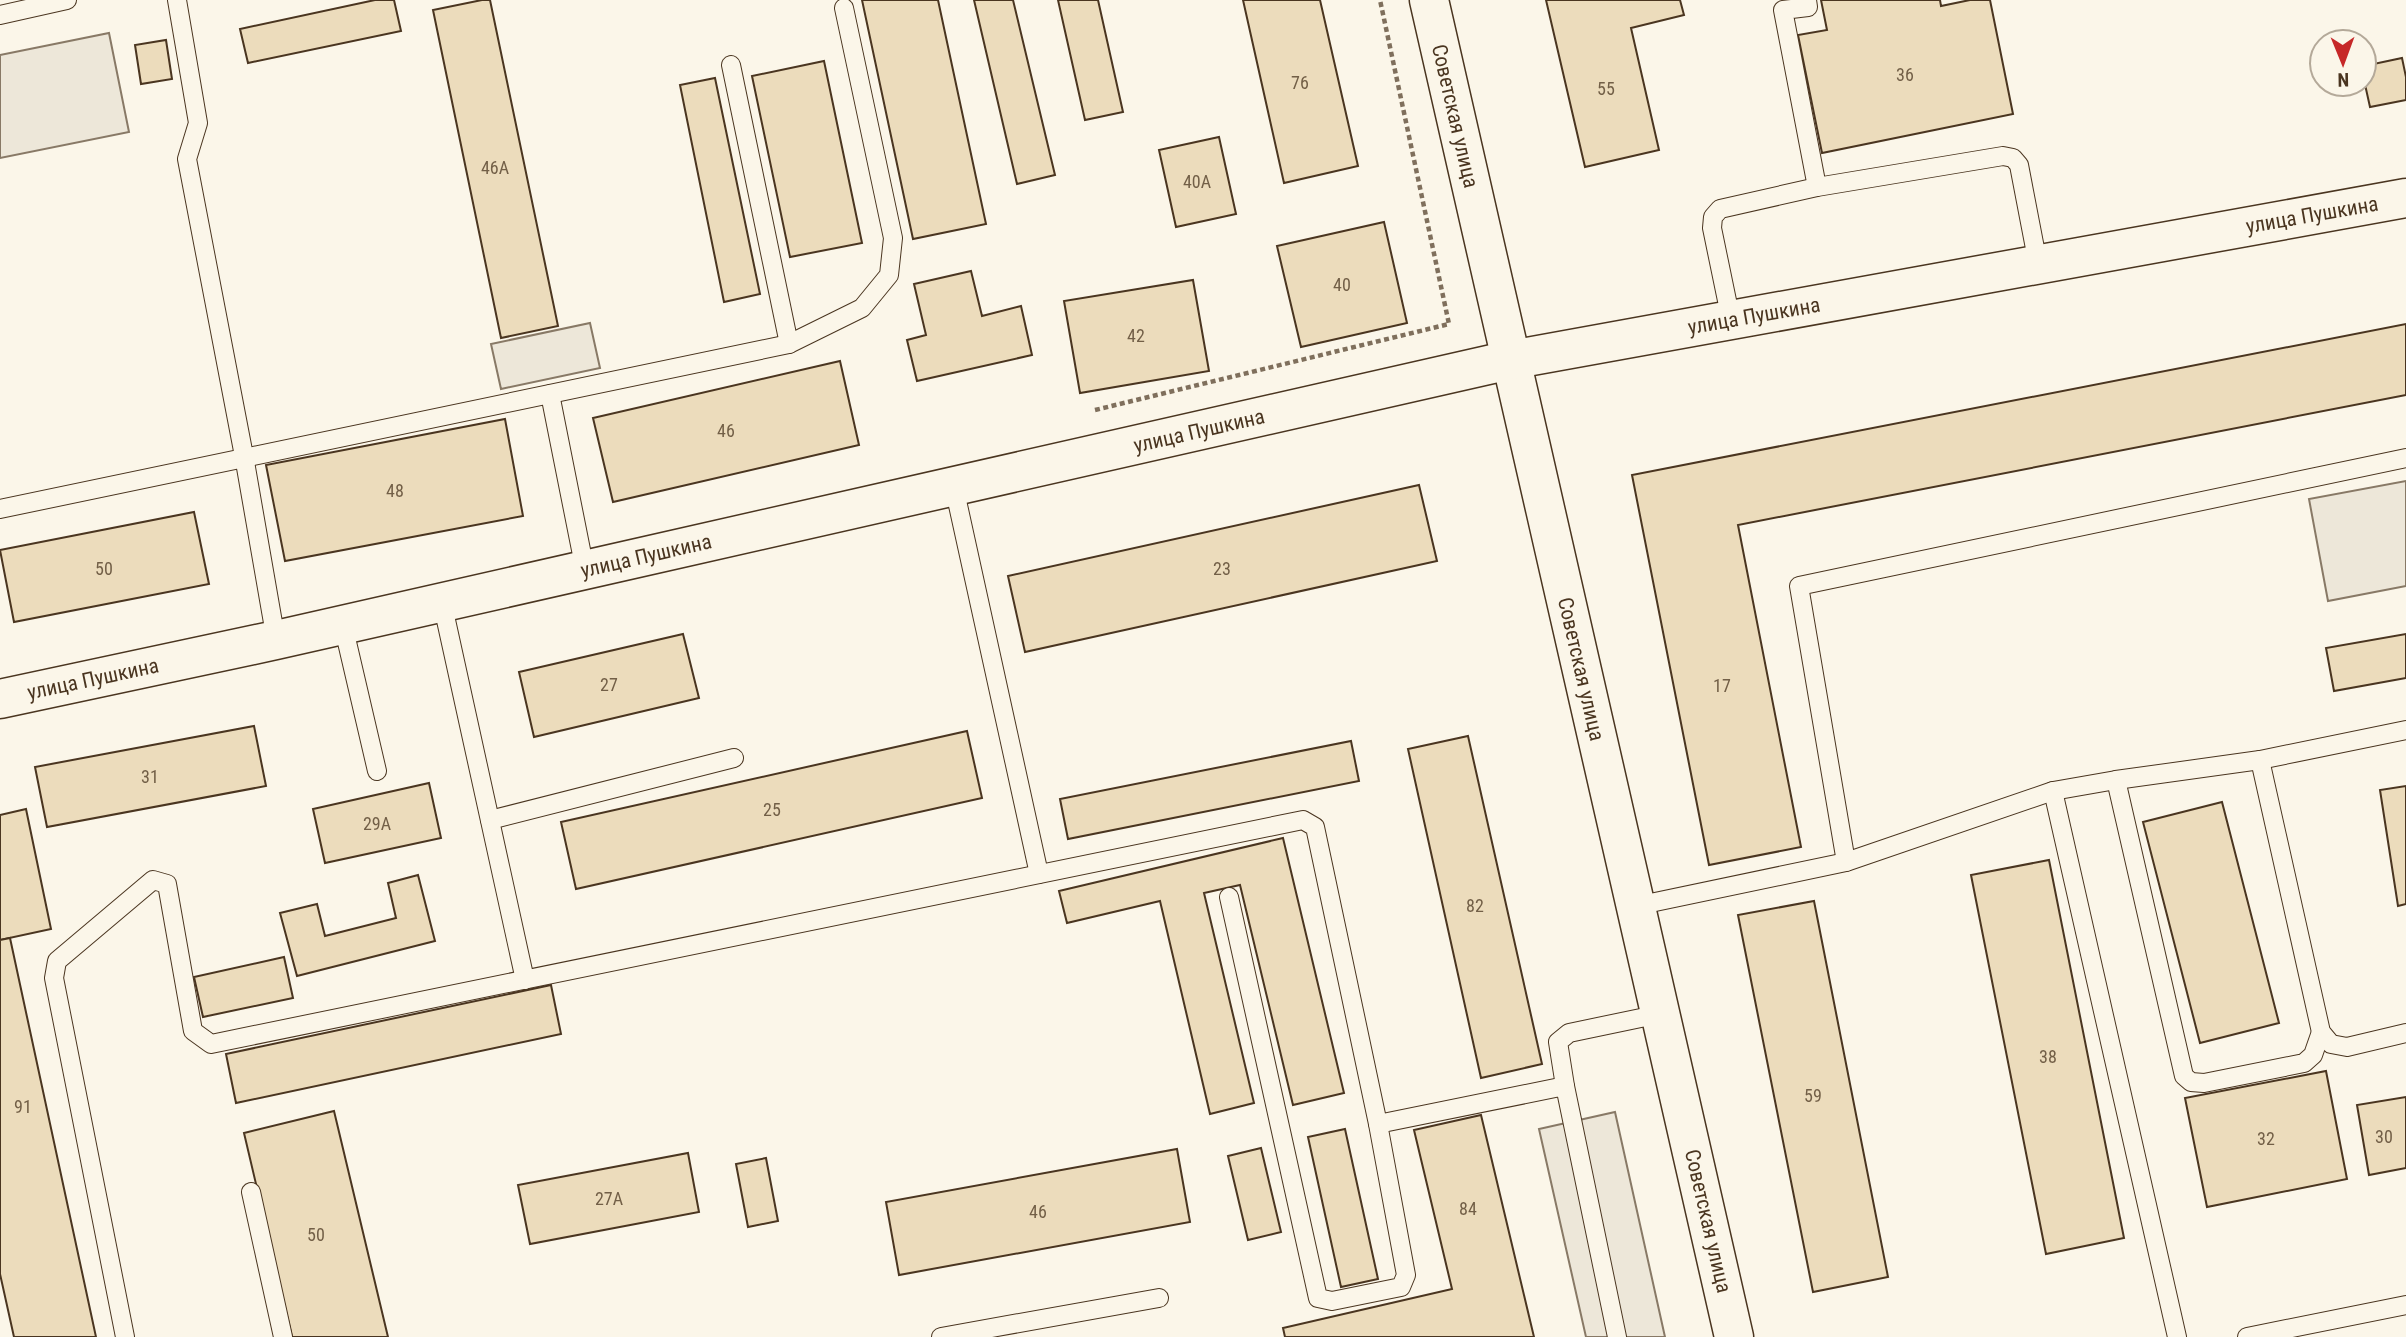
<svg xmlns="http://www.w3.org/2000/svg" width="2406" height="1337" font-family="'Roboto Condensed',sans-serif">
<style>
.parking{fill:#ede7d9;stroke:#887966;stroke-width:2}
.building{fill:#ecdcbc;stroke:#4a3520;stroke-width:2}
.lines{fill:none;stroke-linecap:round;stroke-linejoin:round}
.lane-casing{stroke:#4a3520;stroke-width:20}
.secondary-casing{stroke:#4a3520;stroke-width:41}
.path{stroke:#7f6f5c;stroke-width:4.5;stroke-dasharray:5 3.5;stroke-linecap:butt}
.lane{stroke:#fbf6e9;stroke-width:18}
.secondary{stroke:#fbf6e9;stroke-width:38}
.labels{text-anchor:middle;stroke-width:5;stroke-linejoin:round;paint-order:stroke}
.number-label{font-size:18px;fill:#725f47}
.street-label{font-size:21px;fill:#4a3520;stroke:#fbf6e9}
</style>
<rect width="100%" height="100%" fill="#fbf6e9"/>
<g class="parking">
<polygon points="109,33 129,132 0,158 0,55"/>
<polygon points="590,323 600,368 501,389 491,344"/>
<polygon points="2406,481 2406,586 2328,601 2309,499"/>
<polygon points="1615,1112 1665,1337 1586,1337 1539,1129"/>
</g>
<g class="building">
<polygon points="375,0 394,0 401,31 248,63 240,29"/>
<polygon points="482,0 490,0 558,326 501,338 433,10"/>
<polygon points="862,0 938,0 986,224 913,239"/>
<polygon points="974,0 1013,0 1055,175 1017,184"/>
<polygon points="1058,0 1098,0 1123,112 1085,120"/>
<polygon points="1243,0 1320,0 1358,166 1284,183"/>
<polygon points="1546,0 1680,0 1684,15 1631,28 1659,150 1585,167"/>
<polygon points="1821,0 1940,0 1941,6 1970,0 1990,0 2013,114 1822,153 1798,35 1827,30"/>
<polygon points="166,40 172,79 141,84 135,45"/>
<polygon points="2402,58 2406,77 2406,100 2370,107 2364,80 2364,66"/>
<polygon points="824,61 862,243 790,257 752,76"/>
<polygon points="715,78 760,294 724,302 680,85"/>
<polygon points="1219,137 1236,214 1176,227 1159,150"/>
<polygon points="1384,222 1407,323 1301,347 1277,246"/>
<polygon points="971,271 982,316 1021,306 1032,355 917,381 907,340 926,335 914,284"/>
<polygon points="1193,280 1209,371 1080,393 1064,301"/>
<polygon points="2406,324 2406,395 1738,525 1801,847 1709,865 1632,475"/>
<polygon points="840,361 859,445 613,502 593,418"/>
<polygon points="505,419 523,516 285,561 266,465"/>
<polygon points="1419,485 1437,561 1025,652 1008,576"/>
<polygon points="194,512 209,584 14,622 0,550"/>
<polygon points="683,634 699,698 534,737 519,672"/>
<polygon points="2406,634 2406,678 2334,691 2326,648"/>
<polygon points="254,726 266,786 47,827 35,767"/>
<polygon points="967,731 982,798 576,889 561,822"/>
<polygon points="1468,736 1542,1064 1481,1078 1408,749"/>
<polygon points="1351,741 1359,781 1068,839 1060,799"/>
<polygon points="429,783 441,838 325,863 313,809"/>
<polygon points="2406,786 2406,904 2398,906 2380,790"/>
<polygon points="2222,802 2279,1023 2200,1043 2143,822"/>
<polygon points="26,809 51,929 0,940 0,815"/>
<polygon points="1283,838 1344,1093 1293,1105 1240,885 1204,893 1254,1103 1210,1114 1160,901 1067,923 1059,891"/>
<polygon points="2049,860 2124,1238 2046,1254 1971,875"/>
<polygon points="418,875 435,941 297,976 280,913 317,904 325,936 396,918 388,883"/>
<polygon points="1814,901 1888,1277 1813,1292 1738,915"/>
<polygon points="10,938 96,1337 14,1337 0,1274 0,940"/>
<polygon points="284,957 293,998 203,1017 194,977"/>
<polygon points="551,985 561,1034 236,1103 226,1054"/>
<polygon points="2326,1071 2347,1179 2207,1207 2185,1098"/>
<polygon points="2406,1097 2406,1168 2369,1175 2357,1105"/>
<polygon points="334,1111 388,1337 292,1337 244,1133"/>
<polygon points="1481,1115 1534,1337 1285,1337 1283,1328 1452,1289 1414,1130"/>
<polygon points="1345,1129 1378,1279 1341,1287 1308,1137"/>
<polygon points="1261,1148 1281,1232 1248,1240 1228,1156"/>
<polygon points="1177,1149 1190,1222 899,1275 886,1202"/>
<polygon points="688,1153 699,1212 530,1244 518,1185"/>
<polygon points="766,1158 778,1221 748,1227 736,1164"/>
</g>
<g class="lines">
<defs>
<g id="lane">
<polyline points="177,0 198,123 187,159 244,456 276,640"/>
<polyline points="1807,0 1808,7 1783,10 1817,187"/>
<polyline points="0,15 67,0"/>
<polyline points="731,65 789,344"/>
<polyline points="1731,320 1712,228 1713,217 1720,209 1817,187 2003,156 2013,158 2019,165 2038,264"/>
<polyline points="550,394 585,570"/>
<polyline points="954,487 1039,874"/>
<polyline points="0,509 789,344 862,308 889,275 893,238 844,8"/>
<polyline points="442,602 525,980"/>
<polyline points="343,625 377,771"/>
<polyline points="2260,760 2321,1032 2331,1044 2347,1047 2406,1033"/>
<polyline points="2116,780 2184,1076 2191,1082 2204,1083 2304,1063 2313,1055 2321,1032"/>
<polyline points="2053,791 2177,1337"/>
<polyline points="490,820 734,758"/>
<polyline points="1846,862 1799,586 2406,458"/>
<polyline points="1229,897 1318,1298 1332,1301 1401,1287 1406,1275 1378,1124 1565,1086 1617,1337"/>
<polyline points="1636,906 1846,862 2053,791 2116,780 2260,760 2406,730"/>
<polyline points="1565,1086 1558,1042 1569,1033 1660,1014"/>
<polyline points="251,1192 283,1337"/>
<polyline points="125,1337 54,978 57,961 153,880 167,884 193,1031 211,1044 1303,820 1315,827 1378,1124"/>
<polyline points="941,1337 1159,1298"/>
<polyline points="2247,1337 2406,1305"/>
</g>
<g id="secondary">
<polyline points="1429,0 1734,1337"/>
<polyline points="0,699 276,640 1510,360 2406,198"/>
</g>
</defs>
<use href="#lane" class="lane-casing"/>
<use href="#secondary" class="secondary-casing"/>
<polyline class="path" points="1095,410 1449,324 1380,0"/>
<use href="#lane" class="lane"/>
<use href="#secondary" class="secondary"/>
</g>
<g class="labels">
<g class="number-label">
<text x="1905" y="81">36</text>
<text x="1300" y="89">76</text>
<text x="1606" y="95">55</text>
<text x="495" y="174">46А</text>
<text x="1197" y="188">40А</text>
<text x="1342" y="291">40</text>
<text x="1136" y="342">42</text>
<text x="726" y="437">46</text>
<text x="395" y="497">48</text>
<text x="104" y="575">50</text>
<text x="1222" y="575">23</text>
<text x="609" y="691">27</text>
<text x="1722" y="692">17</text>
<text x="150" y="783">31</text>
<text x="772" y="816">25</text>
<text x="377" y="830">29А</text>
<text x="1475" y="912">82</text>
<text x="2048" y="1063">38</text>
<text x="1813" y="1102">59</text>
<text x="23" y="1113">91</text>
<text x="2384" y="1143">30</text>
<text x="2266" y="1145">32</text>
<text x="609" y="1205">27А</text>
<text x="1468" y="1215">84</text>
<text x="1038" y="1218">46</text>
<text x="316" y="1241">50</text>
</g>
<g class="street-label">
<text transform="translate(1455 116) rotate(77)" y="7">Советская улица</text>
<text transform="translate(2312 215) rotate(-10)" y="7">улица Пушкина</text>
<text transform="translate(1754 316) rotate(-10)" y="7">улица Пушкина</text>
<text transform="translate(1199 431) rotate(-13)" y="7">улица Пушкина</text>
<text transform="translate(646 556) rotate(-13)" y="7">улица Пушкина</text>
<text transform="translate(1581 669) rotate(77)" y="7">Советская улица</text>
<text transform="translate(93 679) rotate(-12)" y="7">улица Пушкина</text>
<text transform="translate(1708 1221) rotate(77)" y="7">Советская улица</text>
</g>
</g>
<g transform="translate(2343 63) rotate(179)"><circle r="33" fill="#fbf6e9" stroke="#b4a999" stroke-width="2"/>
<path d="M0-5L12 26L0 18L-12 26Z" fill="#c62828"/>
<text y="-10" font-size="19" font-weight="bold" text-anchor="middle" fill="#4a3520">N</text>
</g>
</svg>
